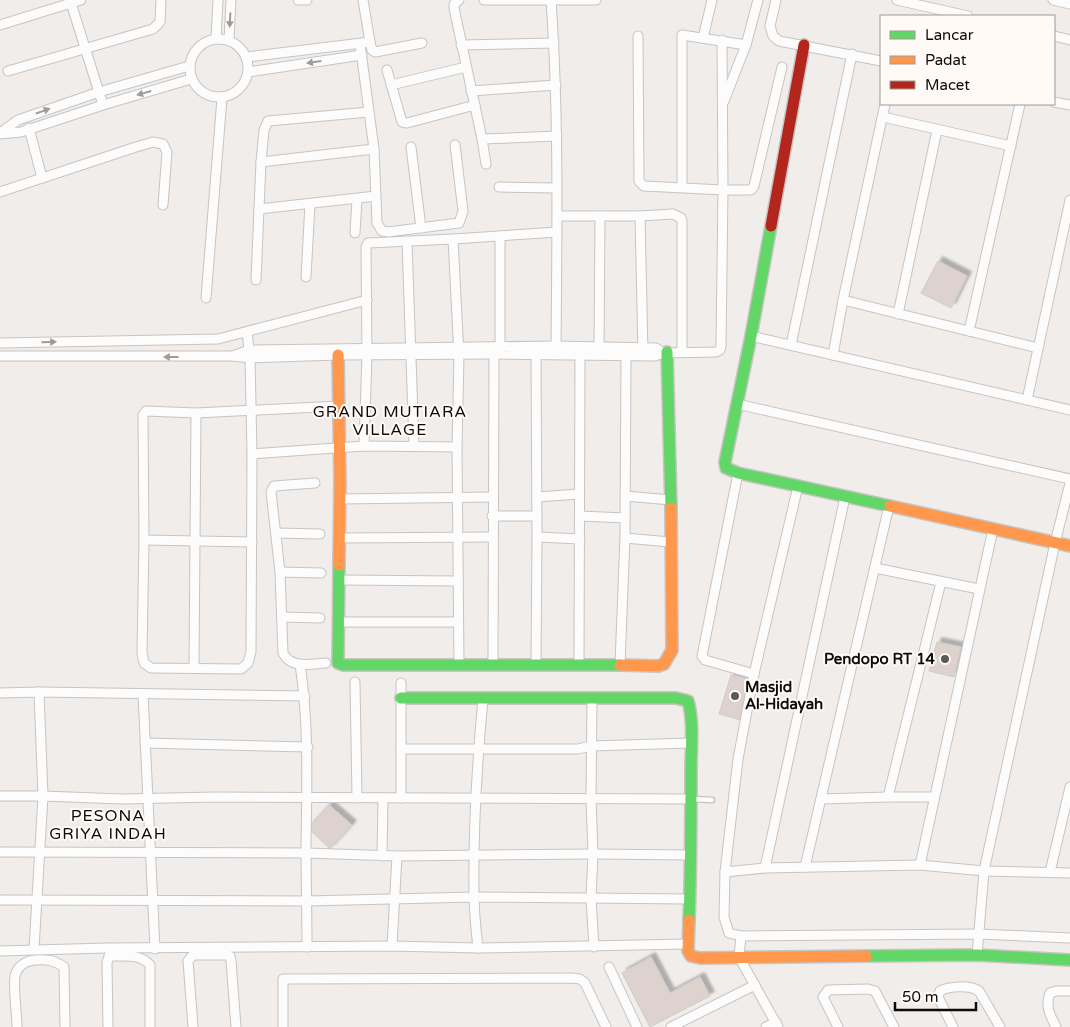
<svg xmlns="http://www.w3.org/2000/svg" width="1070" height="1027" font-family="'Varela Round',sans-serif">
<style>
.building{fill:#ded2cf;stroke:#cecccb;filter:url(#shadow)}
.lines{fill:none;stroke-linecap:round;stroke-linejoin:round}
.lane-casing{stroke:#c7c4c2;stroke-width:7}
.street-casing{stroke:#c7c4c2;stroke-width:11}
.fast-casing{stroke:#c7c4c2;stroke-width:14}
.slow-casing{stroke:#c7c4c2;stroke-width:14}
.jam-casing{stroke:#c7c4c2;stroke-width:14}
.lane{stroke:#fdfcfc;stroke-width:4.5}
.street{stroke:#fdfcfc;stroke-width:9}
.fast{stroke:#63d668;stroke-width:11}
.slow{stroke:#ff974d;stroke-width:11}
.jam{stroke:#b3261e;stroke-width:11}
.oneway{fill:#9d9c9b}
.poi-dot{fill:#5c5a58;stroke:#fffaf5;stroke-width:2}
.labels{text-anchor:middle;stroke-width:4;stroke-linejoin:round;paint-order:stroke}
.poi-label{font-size:15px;font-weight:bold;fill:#0d0b0a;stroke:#fffaf5;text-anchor:end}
.neighbourhood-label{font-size:16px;letter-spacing:1px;fill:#0d0b0a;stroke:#fffaf5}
</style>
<defs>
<filter id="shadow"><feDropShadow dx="4.5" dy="-4.5" stdDeviation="1" flood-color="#0004"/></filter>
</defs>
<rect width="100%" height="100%" fill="#f0edea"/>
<g class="building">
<polygon points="938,261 967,276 951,308 921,293"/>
<polygon points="937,642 961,647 954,677 929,671"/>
<polygon points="731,675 750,679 741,720 719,714"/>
<polygon points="329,805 352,825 330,849 308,828"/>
<polygon points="651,957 670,993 700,977 710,996 650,1027 622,973"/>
</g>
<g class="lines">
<defs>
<polyline id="lane" points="693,799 712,800"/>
<g id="street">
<polyline points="298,0 307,0"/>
<polyline points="459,0 454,4 454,8 482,139 486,164"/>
<polyline points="484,0 596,0"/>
<path d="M551 0C559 117 557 233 556 350"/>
<polyline points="776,0 770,26 773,36 779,41 881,61"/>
<polyline points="897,0 968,16"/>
<polyline points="1053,0 1070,4"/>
<polyline points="71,3 103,105"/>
<polyline points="0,25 81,0"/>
<polyline points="638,36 639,181 644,186 723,190 721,346 720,350 716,352 663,353"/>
<polyline points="1054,36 1070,40"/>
<polyline points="216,38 218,0"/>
<polyline points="703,38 712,0"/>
<circle cx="219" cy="68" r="29"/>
<polyline points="229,40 231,0"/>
<polyline points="722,40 723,190 751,190 754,186 782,67"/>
<polyline points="370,42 372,50 375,52 422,43"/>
<polyline points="360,44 374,149 377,223 382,231 388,232 459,223 463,211 455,145"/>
<polyline points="461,45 554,43"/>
<polyline points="247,57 370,42 363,0"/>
<polyline points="387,70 402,122 407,123 475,105"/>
<polyline points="8,71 153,29 160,22 161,0"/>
<polyline points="248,72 362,55"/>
<polyline points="391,85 466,67"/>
<polyline points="471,91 556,85"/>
<polyline points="724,101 746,45"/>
<polyline points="1054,102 1070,105"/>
<polyline points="883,117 1011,146"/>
<polyline points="29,128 42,178"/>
<polyline points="0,133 18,120 99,92 189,66"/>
<polyline points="0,134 21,132 103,105 191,79"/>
<polyline points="482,139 557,136"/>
<polyline points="411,147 421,228"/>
<polyline points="261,162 374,149"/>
<polyline points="499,187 556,188"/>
<polyline points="682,187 682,35 746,45 758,0"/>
<polyline points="0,192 136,147 153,142 163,144 167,152 163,205"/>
<polyline points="259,209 376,196"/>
<polyline points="558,216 640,216 673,214 681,218 682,221 682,352"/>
<polyline points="640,216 643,353"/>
<polyline points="355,233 357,199"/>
<polyline points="453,239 459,356 457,447 459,665"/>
<polyline points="407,241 414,446"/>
<polyline points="306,277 310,204"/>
<polyline points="256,280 261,162 264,130 268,121 369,112"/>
<polyline points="206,298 222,98"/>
<polyline points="843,300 1038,348"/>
<polyline points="898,314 937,130"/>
<polyline points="969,331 1020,104"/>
<polyline points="751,336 1070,410"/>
<polyline points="0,343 218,339 367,300"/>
<polyline points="791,345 852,54"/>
<polygon points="556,346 656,348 663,353 655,356 494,354 338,355 250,358 233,356 249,350"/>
<polyline points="500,351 500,236"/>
<polyline points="599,351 600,216"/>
<polyline points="833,355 843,300 885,104"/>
<polyline points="0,356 233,356"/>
<polyline points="1027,400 1070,200"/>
<polyline points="737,404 1070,479"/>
<polyline points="364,446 367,355 366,247 368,243 453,239 557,232"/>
<polyline points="252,454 364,446 457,447"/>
<polyline points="738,473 702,656 705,660 754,674"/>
<path d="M315 483 274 486 271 492 280 572 283 653C291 669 310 664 326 663"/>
<polyline points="798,486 754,674 738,759 725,872 724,917 729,933 741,936 979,934 1070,938"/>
<polyline points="625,496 671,500"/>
<polyline points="537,497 579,494"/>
<polyline points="340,499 492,497"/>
<polyline points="492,516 537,516"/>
<polyline points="580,516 625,518"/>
<polyline points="276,533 320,534"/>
<polyline points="537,537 580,539"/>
<polyline points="340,538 492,537"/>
<polyline points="625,538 670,542"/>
<polyline points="144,540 142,653 144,663 151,668 241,669 248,663 251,652 252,454 250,358 247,332"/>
<polyline points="252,542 144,540 143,415 146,411 196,413 339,406"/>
<polyline points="875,568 979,589"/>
<polyline points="280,572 321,573"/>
<polyline points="340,580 458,581"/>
<polyline points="282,617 320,618"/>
<polyline points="339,622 458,622"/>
<path d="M300 664C309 724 307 784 306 844 306 878 307 913 307 947"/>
<polyline points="536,664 537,537 536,354"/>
<polyline points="579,664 580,355"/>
<polyline points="620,664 625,538 626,356"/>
<polyline points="493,665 494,354"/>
<polyline points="194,667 196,413"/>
<polyline points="355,682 357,798"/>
<polyline points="0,693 39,692 305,696"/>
<polyline points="143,694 155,949"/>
<polyline points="592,698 591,799 593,854 591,898 594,947"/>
<polyline points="145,743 308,747"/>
<polyline points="401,749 578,749 591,746 691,743"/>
<polyline points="0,796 43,796 122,799 215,797 690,799"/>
<polyline points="888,797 941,582"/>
<polyline points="401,798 401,683"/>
<polyline points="821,799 888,797 934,797"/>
<polyline points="0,852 306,853 397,856 593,854 691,855"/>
<polyline points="382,856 383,798"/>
<polyline points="920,865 993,529"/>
<polyline points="805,867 889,506"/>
<polyline points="765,868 845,497"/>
<polyline points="725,872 765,868 920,865 984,871 1070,873"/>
<polyline points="1050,872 1070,787"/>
<polyline points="0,900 307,901 474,897 688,899"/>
<polyline points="741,936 739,957 778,1027"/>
<polyline points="392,946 397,856"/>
<path d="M478 948C476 930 474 912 474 895 473 829 477 763 483 699"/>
<polyline points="34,949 43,796 39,692"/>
<polyline points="0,951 107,948 392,946 478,948 688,944"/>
<polyline points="977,955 984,871 1055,543 1070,483"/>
<polyline points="609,967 637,1027"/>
<path d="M17 1027C17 1013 13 989 15 976 17 966 26 961 35 960 47 959 54 960 64 967L65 1027"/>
<path d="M108 1027 107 963 109 956H113C126 956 141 954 150 965V1027"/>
<polyline points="193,1027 188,961 193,955 227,955 230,956 231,961 236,1027"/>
<polyline points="283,1027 283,979 572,978 580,979 585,983 606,1027"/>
<polyline points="671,1027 755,985"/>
<polyline points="766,1027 776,1022"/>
<polyline points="838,1027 823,997 828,990 868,989 875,991 894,1027"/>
<path d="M953 1027 938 997 940 991C949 986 970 985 979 991L1000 1027"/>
<path d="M1056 1027C1050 1015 1045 1006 1050 993L1056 991H1070"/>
</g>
<g id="fast">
<polyline points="771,226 751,336 725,462 726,468 738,473 890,506"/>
<polyline points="667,352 671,508"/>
<polyline points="339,565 338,663 343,665 620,665"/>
<path d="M401 698H676L688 701C694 722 691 748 691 770 691 820 691 870 689 920"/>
<polyline points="866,956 977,955 1070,960"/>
</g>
<g id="slow">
<polyline points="338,355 340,481 339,565"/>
<polyline points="890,506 1070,546"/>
<polyline points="620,665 658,666 664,664 672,650 671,508"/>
<polyline points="689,920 688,951 691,956 700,958 866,956"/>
</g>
<polyline id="jam" points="771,226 804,45"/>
</defs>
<use href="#lane" class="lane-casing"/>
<use href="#street" class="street-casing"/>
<use href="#fast" class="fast-casing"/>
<use href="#slow" class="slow-casing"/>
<use href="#jam" class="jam-casing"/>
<use href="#lane" class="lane"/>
<use href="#street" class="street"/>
<use href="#fast" class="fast"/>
<use href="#slow" class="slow"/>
<use href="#jam" class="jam"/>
</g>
<defs><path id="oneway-solid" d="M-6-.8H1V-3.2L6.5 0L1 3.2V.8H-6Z" transform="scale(1.25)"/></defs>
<g class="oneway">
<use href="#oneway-solid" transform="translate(230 20) rotate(93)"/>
<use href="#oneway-solid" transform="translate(314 62) rotate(172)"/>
<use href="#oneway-solid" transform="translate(144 93) rotate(164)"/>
<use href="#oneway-solid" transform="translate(43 111) rotate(-19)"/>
<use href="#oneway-solid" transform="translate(49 342) rotate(-1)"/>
<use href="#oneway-solid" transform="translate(171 357) rotate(-180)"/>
</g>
<g class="poi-dot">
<circle cx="945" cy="659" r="5"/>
<circle cx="735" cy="696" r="5"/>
</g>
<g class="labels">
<g class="poi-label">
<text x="935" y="664">Pendopo RT 14</text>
<text x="745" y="692" text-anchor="start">Masjid<tspan x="745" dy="17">Al-Hidayah</tspan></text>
</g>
<g class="neighbourhood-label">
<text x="390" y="417">GRAND MUTIARA<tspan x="390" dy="18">VILLAGE</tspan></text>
<text x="108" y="821">PESONA<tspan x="108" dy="18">GRIYA INDAH</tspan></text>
</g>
</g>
<rect x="880" y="15" width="175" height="90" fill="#fffaf5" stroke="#9e9a97"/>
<rect x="890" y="31" width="25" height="8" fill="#63d668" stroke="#9e9a97"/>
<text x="925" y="40" font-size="15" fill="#0d0b0a">Lancar</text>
<rect x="890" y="56" width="25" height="8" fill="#ff974d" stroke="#9e9a97"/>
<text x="925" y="65" font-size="15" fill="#0d0b0a">Padat</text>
<rect x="890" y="81" width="25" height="8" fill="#b3261e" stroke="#9e9a97"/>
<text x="925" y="90" font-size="15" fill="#0d0b0a">Macet</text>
<path d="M895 1002v8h81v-8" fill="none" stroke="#0d0b0a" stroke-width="2.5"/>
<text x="902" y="1002" font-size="15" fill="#0d0b0a" stroke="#fffaf5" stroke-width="4" paint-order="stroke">50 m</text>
</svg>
